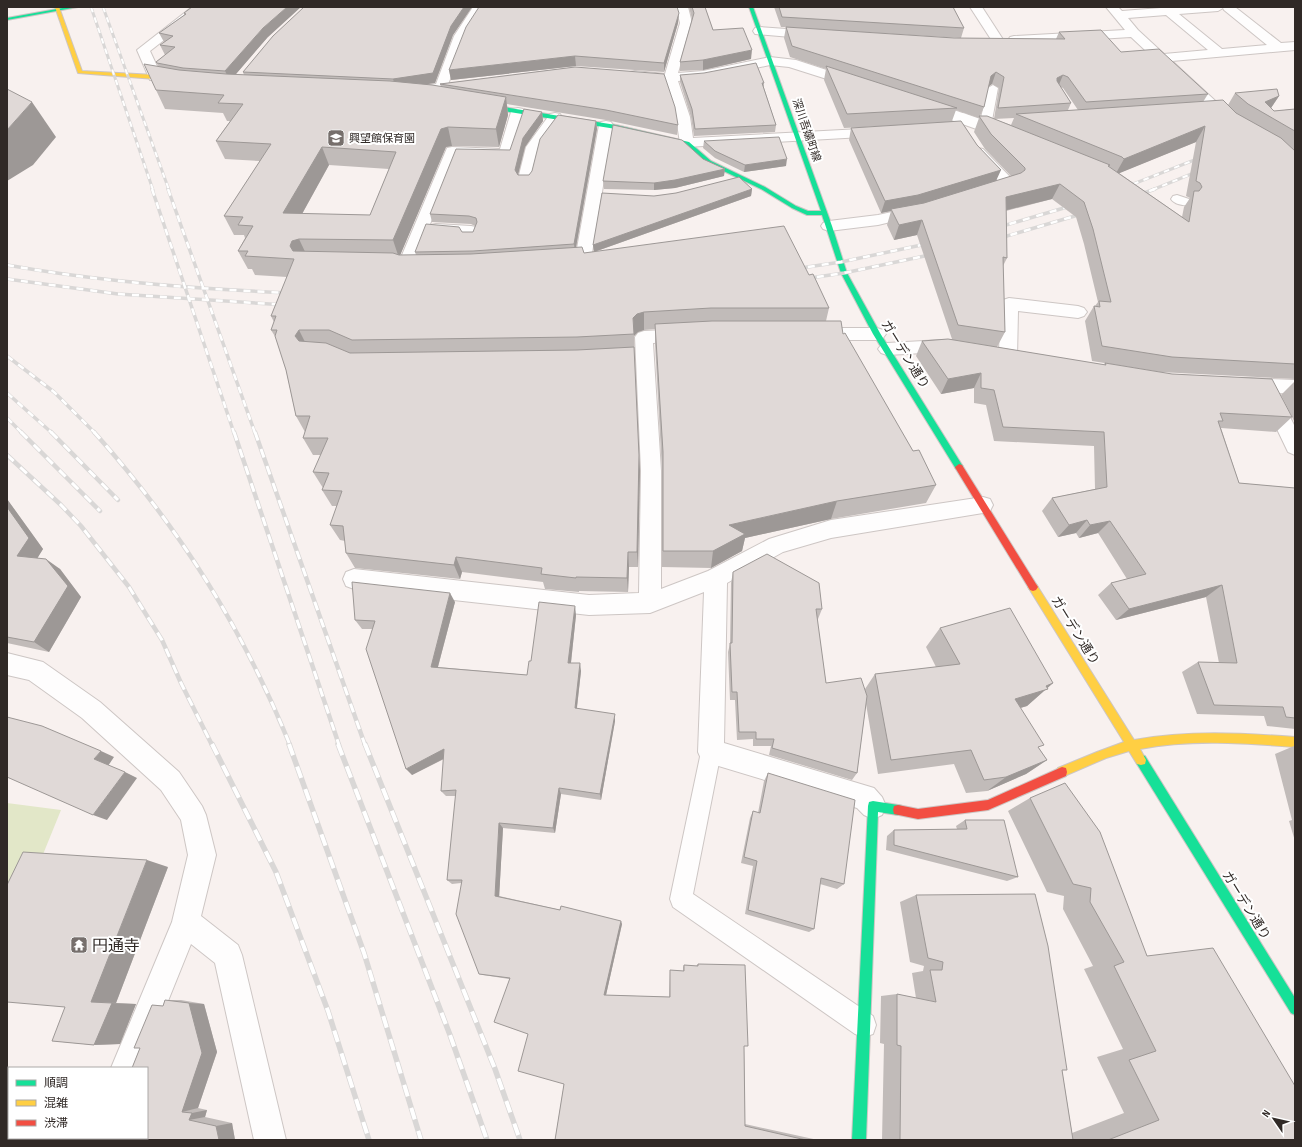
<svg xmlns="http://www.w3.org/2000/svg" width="1302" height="1147" font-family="'Sofia Sans Condensed','Noto Sans JP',sans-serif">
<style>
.green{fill:#e2e7c8}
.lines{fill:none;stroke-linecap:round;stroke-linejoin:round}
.lane-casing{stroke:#cdc6c4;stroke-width:2}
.street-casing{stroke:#cdc6c4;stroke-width:2}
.fast-casing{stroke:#cdc6c4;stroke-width:2}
.slow-casing{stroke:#cdc6c4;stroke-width:2}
.jam-casing{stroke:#cdc6c4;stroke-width:2}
.lane{fill:#fefdfd;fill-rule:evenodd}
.street{fill:#fefdfd;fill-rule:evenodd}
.fast{fill:#16e098;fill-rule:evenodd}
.slow{fill:#ffcf43;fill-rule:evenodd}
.jam{fill:#f24e42;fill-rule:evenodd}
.rail-far3-casing{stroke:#d9d7d6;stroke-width:3}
.rail-far2-casing{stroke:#d9d7d6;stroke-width:3.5}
.rail-far1-casing{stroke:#d9d7d6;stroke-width:4.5}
.rail-casing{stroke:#d9d7d6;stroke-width:5.5}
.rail-far3{stroke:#fff;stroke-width:2;stroke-dasharray:5.5;stroke-linecap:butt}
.rail-far2{stroke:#fff;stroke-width:2.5;stroke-dasharray:7;stroke-linecap:butt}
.rail-far1{stroke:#fff;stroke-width:3;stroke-dasharray:9;stroke-linecap:butt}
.rail{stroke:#fff;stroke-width:4;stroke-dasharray:12;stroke-linecap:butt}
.wall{fill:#c1bbb9;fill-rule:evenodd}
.shaded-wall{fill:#9d9896}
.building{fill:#e0d9d7;stroke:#9d9896;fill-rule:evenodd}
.labels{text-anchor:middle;stroke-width:4;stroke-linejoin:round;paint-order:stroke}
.far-street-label{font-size:11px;fill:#302926;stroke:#fff}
.far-poi-label{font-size:11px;fill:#302926;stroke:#fff;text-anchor:start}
.street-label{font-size:13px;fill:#302926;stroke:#fff}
.near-poi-label{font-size:16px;fill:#302926;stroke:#fff;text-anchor:start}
</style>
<rect width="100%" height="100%" fill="#f8f1ef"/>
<polygon class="green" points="7,803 61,810 7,943"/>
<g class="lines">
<defs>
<g id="lane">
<polygon points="993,85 998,88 991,126 989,128 981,128 979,126 988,88"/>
<path d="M1177 195 1189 199 1191 202 1189 205C1183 206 1174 204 1171 199L1173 196Z"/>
<polygon points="436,224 471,226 476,227 477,230 474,239 464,239 462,236 463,234 431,231 430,228 431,225"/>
<polygon points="711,742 718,745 721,752 693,894 873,1016 876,1025 873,1034 864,1037 855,1034 673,907 670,899 701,752 704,745"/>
</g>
<g id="street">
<polygon points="192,7 206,7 150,51 162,77 160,80 150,80 137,50"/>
<polygon points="473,7 485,7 466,36 446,90 416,95 411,94 409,91 411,88 436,84 454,36"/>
<polygon points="676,7 688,7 692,23 678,73 703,71 770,57 796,60 857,80 859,83 857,86 852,87 789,67 770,65 703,79 678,81 690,117 693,138 880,128 885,129 887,132 885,135 880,136 687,147 682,146 680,143 676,117 665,81 635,79 630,78 628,75 630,72 635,71 665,74 680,23"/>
<polygon points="970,7 982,7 1004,41 1002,44 994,44"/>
<path d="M1106 7H1118L1122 11 1174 7H1235L1281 43 1295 42V50L1172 61 1234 118 1236 121 1234 124 1229 125 1224 124 1131 37 1014 44 1010 43 1008 40 1010 37 1014 36 1125 30ZM1223 8 1224 10 1267 45 1222 49 1179 14 1218 11ZM1166 15 1208 50 1164 54 1138 30 1128 18Z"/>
<polygon points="759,27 814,31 818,32 820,35 818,38 814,39 755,34 753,31 755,28"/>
<path d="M925 102C939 105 1005 125 1011 134L1009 137 1004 138 999 137 920 109 918 106 920 103Z"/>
<polygon points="518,108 523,109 525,112 511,157 506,158 457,156 415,262 428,263 430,267 428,271 422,272 399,271 397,267 447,148 452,147 500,149 511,112 513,109"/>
<polygon points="555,113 560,114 562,117 540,147 532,179 530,182 525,183 520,182 518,179 526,147 550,114"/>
<path d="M606 121 611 122 613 125 591 259 589 263C578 265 565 266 554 264L552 260 554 256 576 254 599 125 601 122Z"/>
<polygon points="978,148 983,149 1014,181 1017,184 1014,187 988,196 983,194 980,191 983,188 999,182 971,152 973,149"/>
<polygon points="919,206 924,208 927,211 924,214 878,225 829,231 823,229 821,226 823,223 829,221 878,215"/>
<polygon points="1009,298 1078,306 1084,308 1087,312 1084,316 1078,318 1018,311 1017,357 1014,362 1008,363 1002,362 999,357 1000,304 1003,300"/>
<polygon points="815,328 877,328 883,330 886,334 883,338 877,340 815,340 809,338 806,334 809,330"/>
<polygon points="685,329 691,331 694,335 691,339 685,341 653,343 661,471 661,589 708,571 769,539 831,520 983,497 990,499 993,505 990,511 983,513 831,538 783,552 727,583 724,743 874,788 882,797 886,806 882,815 873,819 864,815 857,808 702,761 698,752 704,592 650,613 589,615 354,589 346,586 343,579 346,572 354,569 589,595 639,593 641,471 635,337 638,333 644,331"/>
<polygon points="942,340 957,344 960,348 957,352 951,354 942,352 887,355 881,353 878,349 881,345 887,343"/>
<polygon points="1246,378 1295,380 1295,394 1278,393 1295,427 1295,455 1288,452 1262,398 1266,393 1246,392 1239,390 1237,385 1239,380"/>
<polygon points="7,653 43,662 100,702 179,772 202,806 206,815 216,855 201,916 238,945 242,955 286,1140 254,1140 215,963 191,944 141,1068 111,1068 172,922 188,855 181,820 161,790 82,718 29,680 7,675"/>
<polygon points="81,1138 113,1138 112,1140 80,1140"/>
</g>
<g id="fast">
<polygon points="68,7 78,7 7,20 7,18"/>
<polygon points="749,7 753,7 832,226 847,273 880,333 962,465 963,467 962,469 956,469 873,334 841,273 822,215 807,215 792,208 761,189 707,163 685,144 616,129 479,107 476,105 479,103 616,125 689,142 711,161 765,187 796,206 808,211 821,211"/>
<polygon points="1141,755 1145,756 1295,998 1295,1015 1291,1013 1137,764 1136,760 1137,756"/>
<polygon points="873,801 898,805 902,806 903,810 902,814 898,815 878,812 866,1140 852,1140 868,806 869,802"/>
</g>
<g id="slow">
<polygon points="55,7 59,7 82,71 155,75 183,81 180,83 155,79 78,73"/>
<path d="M1033 583 1036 584 1134 740C1188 730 1241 733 1295 737V747C1243 743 1191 739 1140 749L1146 760 1145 764 1141 765 1137 764 1129 751 1106 758 1062 777 1058 776 1057 772 1058 768 1097 752 1124 742 1030 590 1028 587 1030 584Z"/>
</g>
<g id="jam">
<polygon points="959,464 962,465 1036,584 1038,587 1036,590 1033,591 1030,590 956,469 955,467"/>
<polygon points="1062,767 1066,768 1067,772 1066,776 988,810 918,819 894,814 893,810 894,806 898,805 918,809 988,800"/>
</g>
</defs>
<use href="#lane" class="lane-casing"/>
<use href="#street" class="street-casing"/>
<use href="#fast" class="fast-casing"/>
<use href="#slow" class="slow-casing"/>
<use href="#jam" class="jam-casing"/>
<use href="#lane" class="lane"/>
<use href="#street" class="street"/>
<use href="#fast" class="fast"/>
<use href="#slow" class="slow"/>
<use href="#jam" class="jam"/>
<defs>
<g id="rail-far3">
<polyline points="91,7 153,190"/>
<polyline points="103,7 169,190"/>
<polyline points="1123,188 1202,157"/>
<polyline points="1152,190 1201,170"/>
</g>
<g id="rail-far2">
<polyline points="152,189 234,433"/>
<polyline points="168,189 255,433"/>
<polyline points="1136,196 1155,189"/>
<polyline points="996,228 1074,205"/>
<polyline points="997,239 1085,213"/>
<path d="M7 265C101 282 196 289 291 293"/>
<polyline points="794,269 841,262 931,243"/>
<polyline points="7,279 118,294 286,305"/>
<polyline points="803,279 844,273 934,254"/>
<polyline points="7,356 54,392 95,433"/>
<polyline points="7,393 52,433"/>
<polyline points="7,418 22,433"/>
</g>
<g id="rail-far1">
<polyline points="21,432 100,511"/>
<polyline points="51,432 118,500"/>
<path d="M94 432C179 527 242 627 290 745"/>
<polyline points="234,432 339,745"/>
<polyline points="255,432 365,745"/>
<polyline points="7,455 61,505 81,526 129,587 162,640 181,683 212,745"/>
</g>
<g id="rail">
<polyline points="212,744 276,872 328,1011 369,1140"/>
<polyline points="289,744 364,953 421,1140"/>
<polyline points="338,744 450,1035 487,1140"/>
<polyline points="365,744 495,1069 520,1140"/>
</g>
</defs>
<use href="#rail-far3" class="rail-far3-casing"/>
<use href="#rail-far2" class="rail-far2-casing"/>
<use href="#rail-far1" class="rail-far1-casing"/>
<use href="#rail" class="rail-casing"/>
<use href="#rail-far3" class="rail-far3"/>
<use href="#rail-far2" class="rail-far2"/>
<use href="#rail-far1" class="rail-far1"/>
<use href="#rail" class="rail"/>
</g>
<g class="wall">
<path d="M304 7H472L453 35 435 83 423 84 441 87 440 84 575 67 678 125 677 135 606 120 507 104 508 115 499 147 452 146 446 147 400 255H416L415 252 462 232H473L475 226 471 224 432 222 430 214 510 150 542 112 543 121 525 147 518 174V175H529L596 121 597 129 576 247 584 253 594 252 593 245 654 196 752 189 751 196 594 252 809 275 829 308 826 321 843 334 913 451 936 485 926 503 831 519 745 538 742 551 711 568 662 567V471L655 344V329L644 330 638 332 634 336 640 471 638 567H629L628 592 579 591V592L545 589 543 582 462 572 460 579 355 568 346 553 345 541 340 540 330 525 337 506H332L322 490 323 488 313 472 321 455H313L303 438 305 432 296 416 286 370 276 338 271 330 274 322 271 316 287 277 255 275 252 269H248L238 251 245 238 244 235H234L224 216 260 161 225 159 216 141 230 121H227L223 113 165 109 156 90 159 67 156 62 165 55 160 45 164 42 159 33 184 15V13L267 38 235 75H244L243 72ZM329 165 389 169 370 215 302 214Z"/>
<polygon points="689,7 705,7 713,30 751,59 703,70 680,71 680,62 692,19"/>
<path d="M774 7H953L964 28 961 38 807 29 954 38 1056 39 1059 32 1121 52 1208 94 1203 102 1228 105 1235 93 1279 96 1271 108 1274 111 1295 109V379L1160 372 1092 361 1085 321 1094 306H1095L1098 302 1084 244 1076 217 1052 199 1006 211 1007 258 1003 266 1005 332 997 347 1104 365 1105 363 1292 417 1276 432 1221 428 1239 483 1295 488V729L1267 726 1264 716 1197 714 1182 672 1198 662 1219 663 1206 597 1116 620 1098 595 1111 583 1127 579 1098 533 1079 538 1076 533 1058 537 1042 511 1052 498 1095 489 1094 446 994 441 986 405 974 403V388L941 394 916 356 922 341 952 339 917 235 894 240 887 225 891 211 881 213 849 140 851 128 885 126 844 128 824 80 826 69 790 57 784 38 786 27H781ZM992 84 999 88 994 119 980 116 984 107 988 86ZM1061 87 1063 88 1078 110H1068L1071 103ZM956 110 979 118 974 132 985 149 1011 176 996 181 952 121ZM1014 118 1011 125 994 119ZM1196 142 1186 196 1190 198 1184 207 1182 217 1119 173Z"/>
<polygon points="678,23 664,72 576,66 451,80 449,70"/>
<polygon points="680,75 764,83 764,88 776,125 775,132 694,136 691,117 680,82"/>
<polygon points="704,141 786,166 744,172 715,158 703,148"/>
<polygon points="724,176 675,188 654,190 604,189 603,181"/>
<polygon points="1295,381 1295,423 1281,395"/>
<polygon points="7,499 43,549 37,558 60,569 81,597 49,652 7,643"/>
<polygon points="733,572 822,609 818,619 817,619 826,683 865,689 875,674 936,667 926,647 940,628 1053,683 1027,706 1020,708 1039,748 1047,760 1026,774 987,791 966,793 954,764 878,774 866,704 857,773 852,780 769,755 771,746 753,746 753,739 737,740 735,700 730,700 728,652 730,644 731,583"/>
<polygon points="455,602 438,667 527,675 531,661 576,615 571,663 581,671 577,708 615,721 601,800 561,794 555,833 503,828 499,896 622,924 606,995 669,997 670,970 683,971 683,967 684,965 696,966 698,964 744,1046 745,1124 818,1140 555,1140 564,1084 528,1034 509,979 483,975 479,974 461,883 452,884 447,880 456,796 446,796 441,791 444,759 412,775 372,629 362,629 355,620"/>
<polygon points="1294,746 1295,746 1295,841 1289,821 1292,820 1275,754"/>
<polygon points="768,773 844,884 837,889 820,884 814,929 809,932 745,914 753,866 741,863 750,818 753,811 758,813 764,781"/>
<polygon points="1030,798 1147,956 1295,1140 882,1140 884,1044 880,1043 881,996 897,994 916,998 912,973 923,971 924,966 910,962 900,902 916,895 1062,1070 1072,1133 1124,1113 1097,1057 1123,1049 1084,969 1093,966 1063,909 1064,896 1047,892 1008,811"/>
<polygon points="965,820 1018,877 1007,881 886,850 887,836 894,830 957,829 956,826"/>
<polygon points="168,867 116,1003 136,1004 120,1044 94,1045 52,1041"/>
<polygon points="165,1000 181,1000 204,1004 217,1052 198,1108 207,1110 205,1117 232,1123 235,1140 103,1140 140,1048 152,1005 163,1006"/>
</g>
<g class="shaded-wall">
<polygon points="287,7 301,7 267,38 230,81 225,71 263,28"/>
<polygon points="464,7 472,7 453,35 435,83 396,89 393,79 451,26"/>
<polygon points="679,13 678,23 664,72 664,63"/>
<polygon points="752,50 751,59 703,70 703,60"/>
<polygon points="575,56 576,66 451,80 449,70"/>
<polygon points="996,72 992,84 987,88 991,76"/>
<polygon points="1063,75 1058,87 1052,90 1057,78"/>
<polygon points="1279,96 1269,111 1265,102"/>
<polygon points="506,97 508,115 499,147 496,129"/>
<polygon points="32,102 56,137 33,165 7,181 7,130"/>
<polygon points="542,112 543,121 525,147 517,179 515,170 523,138"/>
<polygon points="596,121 597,129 575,253 574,244"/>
<polygon points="1205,126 1196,142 1115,175 1124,159"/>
<polygon points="448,127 452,146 446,147 399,258 393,240 441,129"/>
<polygon points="322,147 329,165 292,232 283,213"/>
<polygon points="787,159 786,166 744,172 745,165"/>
<polygon points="725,169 724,176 675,188 654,190 654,183"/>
<polygon points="1001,170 996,181 915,207 891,209 891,211 881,213 885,201"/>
<polygon points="1060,184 1052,199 999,212 1006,197"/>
<polygon points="752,189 751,196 594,252 593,245"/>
<polygon points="922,220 917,235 894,240 899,225"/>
<polygon points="299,239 308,258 299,265 290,246 292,241"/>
<polygon points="644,312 644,330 638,332 634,336 633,318 637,314"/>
<polygon points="299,330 308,348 305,354 295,336"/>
<polygon points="981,373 974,388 941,394 948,379"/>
<polygon points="639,455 640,471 638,567 637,552"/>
<polygon points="7,499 43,549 32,567 17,556 7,507"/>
<polygon points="837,501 831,519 745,538 742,551 711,568 713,551 729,525"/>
<polygon points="1087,520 1076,533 1058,537 1069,525"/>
<polygon points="1110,521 1098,533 1079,538 1090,525"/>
<polygon points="628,552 629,567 628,592 627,578"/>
<polygon points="456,557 462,572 460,579 454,565"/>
<polygon points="46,559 60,569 81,597 49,652 34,642"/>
<polygon points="1222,585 1206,597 1116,620 1129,609"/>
<polygon points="450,593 455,602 436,674 431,667"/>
<polygon points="575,606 576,615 570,671 568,663"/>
<polygon points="580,663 581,671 576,715 575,708"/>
<polygon points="1053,683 1027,706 996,715 1015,699"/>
<polygon points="615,714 615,721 601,800 600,794"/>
<polygon points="444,749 449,756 412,775 406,769"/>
<polygon points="101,751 114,757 108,766 94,759"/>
<polygon points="1047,760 1026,774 987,791 1006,777"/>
<polygon points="125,772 137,778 107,820 93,815"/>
<polygon points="559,788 561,794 555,833 553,828"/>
<polygon points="499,823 503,828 499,899 495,896"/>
<polygon points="147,860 168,867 116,1003 91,1002"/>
<polygon points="621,921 622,924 606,995 604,995"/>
<polygon points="112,1003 136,1004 120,1044 94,1045"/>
<polygon points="189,1003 204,1004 217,1052 198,1108 182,1112"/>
<polygon points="207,1110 205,1117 189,1120 192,1113"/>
<polygon points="232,1123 235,1140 219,1140 216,1126"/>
</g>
<g class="building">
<polygon points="192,7 287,7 263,28 225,71 183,68 157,63 156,62 175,47 160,45 173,36 159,33 186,14 184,13"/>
<polygon points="304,7 464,7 451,26 433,73 393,79 243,72 273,36"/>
<polygon points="479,7 677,7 679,13 664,63 575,56 449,70 466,27"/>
<polygon points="692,7 705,7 713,30 743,28 752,50 703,60 680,62 694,13"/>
<polygon points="779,7 953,7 964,28 782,17"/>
<polygon points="786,27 954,38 1065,39 1059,32 1101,30 1121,52 1159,49 1208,94 1086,102 1068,77 1063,75 1057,78 1057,81 1071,103 998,108 1004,77 996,72 991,76 984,107 792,46"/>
<polygon points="756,63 764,83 762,83 776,125 695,129 692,109 680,75 704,73"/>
<path d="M144 64 179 70 226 74 390 81 432 85 506 97 496 129 448 127 441 129 393 240 299 239 292 241 290 246 293 251 393 253 399 255 471 254 582 247 584 253 784 226 809 275 813 274 829 308H711L644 312 637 314 633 318 634 334 577 337 352 340 329 330H299L295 336 299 341 326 343 350 353 577 350 634 347 639 455 637 552H628L627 578 576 577V578L541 574 542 568 456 557 454 565 346 553 343 526 330 525 342 491 322 490 329 473 313 472 328 438H303L310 416H296L286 370 275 336 277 330H271L276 316H271L294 259 245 256 248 251H238L253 226 238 225 243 217 224 216 271 144 216 141 243 104 218 103 224 95 156 90ZM322 147 396 152 370 215 283 213Z"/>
<polygon points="826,66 957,108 847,114"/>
<polygon points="575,67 664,74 675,107 678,125 606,110 440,84"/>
<polygon points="7,89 32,102 7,130"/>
<polygon points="1277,89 1279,96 1265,102 1274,111 1295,109 1295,131 1293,130 1248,104 1235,93"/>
<polygon points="1223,100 1236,113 1281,138 1295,151 1295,364 1172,357 1102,346 1094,306 1100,307 1099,301 1111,302 1093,229 1084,202 1060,184 1006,197 1007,258 1003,257 1005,332 958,325 922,220 899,225 891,209 924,203 1021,173 1025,170 1025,168 991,134 979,116 987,116 1110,165 1108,166 1189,222 1194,191 1199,191 1202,187 1200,183 1196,181 1205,126 1124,159 1122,157 1016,114"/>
<polygon points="524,109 542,112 523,138 515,170 518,175 529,175 532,171 540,139 558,115 596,121 574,244 473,251 415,252 426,224 459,227 462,232 473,232 477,222 476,218 469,216 430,214 456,149 510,150"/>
<polygon points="961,121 977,145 1001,170 918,195 885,201 851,128"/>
<polygon points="613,125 682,140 703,159 725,169 675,180 654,183 603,181"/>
<polygon points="779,137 787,159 745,165 715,151 704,141"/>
<polygon points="739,177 752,189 593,245 602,193 654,196 676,193"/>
<polygon points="712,321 841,321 843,334 845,333 913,451 919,450 936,485 837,501 729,525 745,534 713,551 663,551 663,452 655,324"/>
<polygon points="948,339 1106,365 1105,363 1172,374 1272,379 1292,417 1220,413 1223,421 1218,421 1239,483 1295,488 1295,718 1286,717 1283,707 1214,705 1198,662 1237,663 1222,585 1129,609 1111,583 1146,574 1110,521 1090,525 1087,520 1069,525 1052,498 1107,487 1104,432 1003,427 994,390 981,388 981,373 948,379 922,341"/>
<polygon points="7,507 29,538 17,556 46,559 68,586 34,642 7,637"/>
<polygon points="767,554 819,583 822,609 816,609 826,683 861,678 867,696 857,773 772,748 774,739 756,739 756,732 739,732 737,692 732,692 730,643 732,643 733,572"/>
<polygon points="352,582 450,593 431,667 527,675 529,661 531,661 539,602 575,606 568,663 580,663 575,708 615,714 600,794 559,788 553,828 499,823 495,896 560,910 561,906 621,921 604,995 670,997 670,970 684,971 684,965 698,966 698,964 745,965 748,1046 744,1046 745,1126 806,1140 555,1140 564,1084 518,1071 528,1034 494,1022 510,978 479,974 456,914 462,880 447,880 456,790 441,791 444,749 406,769 366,649 375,621 355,620"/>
<polygon points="1010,608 1053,683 1046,686 1048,689 1015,699 1044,745 1038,747 1047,760 1006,777 984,780 971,750 891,760 875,674 960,664 940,628"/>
<polygon points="7,717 42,726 101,751 94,759 125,772 93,815 7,777"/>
<polygon points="768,773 855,800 844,884 821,878 814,929 748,910 757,861 744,857 753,811 760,813"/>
<polygon points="1065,783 1100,832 1147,956 1213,948 1295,1086 1295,1140 1108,1140 1159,1120 1129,1060 1156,1051 1114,966 1124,962 1090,902 1091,888 1073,884 1030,798"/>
<polygon points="965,820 1004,820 1018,877 894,845 894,830 967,829"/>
<polygon points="23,852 147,860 91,1002 112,1003 94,1045 52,1041 65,1007 7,1002 7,885"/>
<polygon points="1035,894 1048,946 1067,1070 1062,1070 1073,1140 900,1140 901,1046 897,1045 897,994 936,1002 930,970 942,970 943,962 928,958 916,895"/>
<polygon points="165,1000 189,1003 202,1053 182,1112 192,1113 189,1120 216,1126 219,1140 103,1140 104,1138 147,1138 147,1068 132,1068 140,1048 134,1048 152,1005 163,1006"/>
</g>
<defs>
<symbol id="school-square" viewBox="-11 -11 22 22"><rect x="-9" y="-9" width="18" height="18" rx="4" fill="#766f6c" stroke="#fff"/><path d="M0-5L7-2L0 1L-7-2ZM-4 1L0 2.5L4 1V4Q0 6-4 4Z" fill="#fff"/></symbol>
<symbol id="temple-square" viewBox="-11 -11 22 22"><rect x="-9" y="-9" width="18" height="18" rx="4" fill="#766f6c" stroke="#fff"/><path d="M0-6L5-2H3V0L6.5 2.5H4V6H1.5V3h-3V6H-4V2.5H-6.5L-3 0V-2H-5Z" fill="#fff"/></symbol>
</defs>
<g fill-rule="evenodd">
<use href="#school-square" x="326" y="128" width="20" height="20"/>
<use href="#temple-square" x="69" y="935" width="20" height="20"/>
</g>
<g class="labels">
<g class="far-street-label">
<text transform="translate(807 130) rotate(71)" y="4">深川吾嬬町線</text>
</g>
<g class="far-poi-label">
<text x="349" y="142">興望館保育園</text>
</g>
<g class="street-label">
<text transform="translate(906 354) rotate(58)" y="5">ガーデン通り</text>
<text transform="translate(1076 630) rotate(58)" y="5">ガーデン通り</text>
<text transform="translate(1247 905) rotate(58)" y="5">ガーデン通り</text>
</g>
<g class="near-poi-label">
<text x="92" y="951">円通寺</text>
</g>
</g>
<rect width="1302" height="1147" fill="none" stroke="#302926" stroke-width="16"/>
<rect x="8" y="1067" width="140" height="72" fill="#ffffff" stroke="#aca9a8"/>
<rect x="16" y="1080" width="20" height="6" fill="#16e098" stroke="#aca9a8"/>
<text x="44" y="1087" font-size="12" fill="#302926">順調</text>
<rect x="16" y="1100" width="20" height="6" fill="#ffcf43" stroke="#aca9a8"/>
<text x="44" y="1107" font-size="12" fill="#302926">混雑</text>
<rect x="16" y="1120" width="20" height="6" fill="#f24e42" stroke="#aca9a8"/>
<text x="44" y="1127" font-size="12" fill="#302926">渋滞</text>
<g transform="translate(1274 1119) rotate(304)" stroke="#ffffff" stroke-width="3" paint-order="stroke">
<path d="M0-3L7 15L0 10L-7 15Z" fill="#302926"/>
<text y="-6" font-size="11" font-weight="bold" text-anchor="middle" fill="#302926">N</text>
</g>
</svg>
